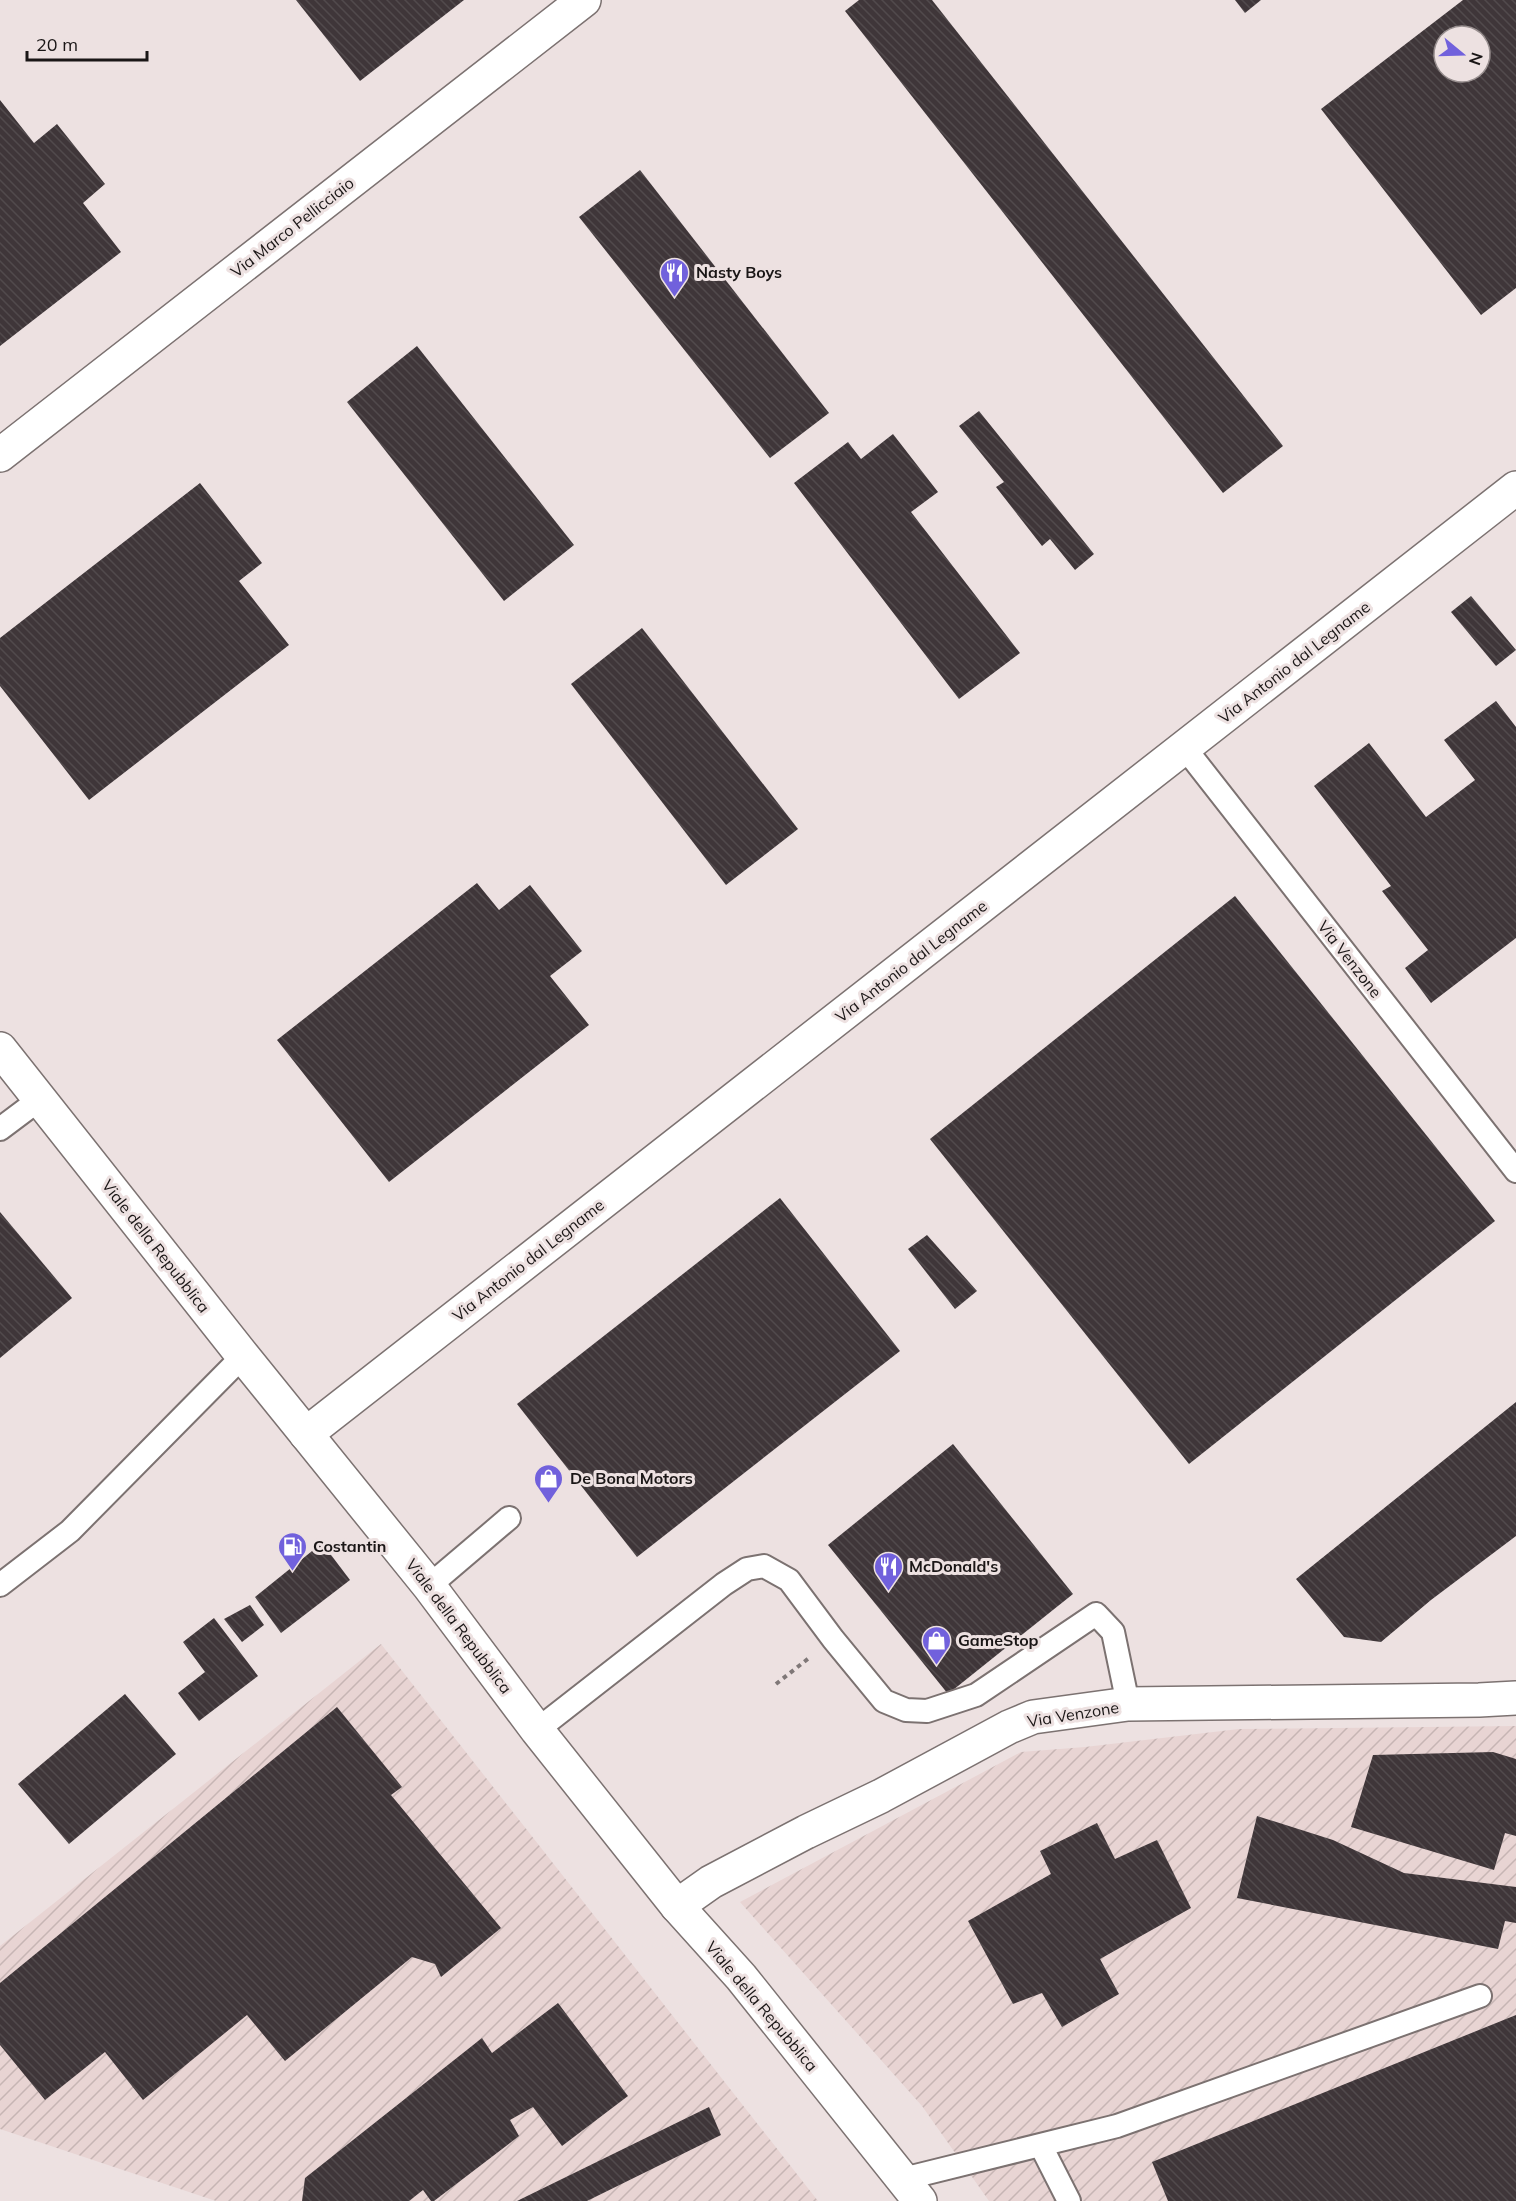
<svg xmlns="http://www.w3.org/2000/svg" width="1516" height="2201" font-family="Mulish,sans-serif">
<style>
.industrial{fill:url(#industrial-furrows)}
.building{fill:url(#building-back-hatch);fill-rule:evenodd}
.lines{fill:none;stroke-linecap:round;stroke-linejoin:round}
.service-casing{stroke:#7c7271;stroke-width:26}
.minor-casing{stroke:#7c7271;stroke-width:36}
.primary-casing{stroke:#7c7271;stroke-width:36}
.path{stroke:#7f7777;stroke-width:4;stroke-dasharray:4.5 4.5;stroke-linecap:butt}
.service{stroke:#fff;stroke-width:22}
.minor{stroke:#fff;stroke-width:33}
.primary{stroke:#fff;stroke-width:33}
.labels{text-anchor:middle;stroke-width:6;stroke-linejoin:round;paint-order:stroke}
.street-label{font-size:16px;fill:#1a1616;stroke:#ede1e1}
.poi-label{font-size:16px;font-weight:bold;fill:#1a1616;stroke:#ede1e1;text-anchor:start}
</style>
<defs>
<pattern id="industrial-furrows" width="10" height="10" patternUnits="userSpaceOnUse" patternTransform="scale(1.5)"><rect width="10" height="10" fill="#e8d4d3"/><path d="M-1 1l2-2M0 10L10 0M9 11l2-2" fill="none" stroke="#c6b5b4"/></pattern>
<pattern id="building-back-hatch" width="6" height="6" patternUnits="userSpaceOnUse" patternTransform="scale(1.5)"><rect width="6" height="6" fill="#3f3639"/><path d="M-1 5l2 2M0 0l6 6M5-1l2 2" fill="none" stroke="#514a4c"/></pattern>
</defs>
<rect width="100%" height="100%" fill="#ede1e1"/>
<g class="industrial">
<polygon points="381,1644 818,2201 216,2201 0,2129 0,1946"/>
<polygon points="1516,1726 1516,2201 989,2201 922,2106 740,1902 1021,1752 1085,1747 1239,1729"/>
</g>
<g class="building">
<polygon points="296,0 464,0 360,81"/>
<polygon points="859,0 932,0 1283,446 1223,493 845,11"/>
<polygon points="1235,0 1261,0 1245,13"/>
<path d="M1463 0H1516V288L1481 315 1321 109ZM1444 36H1480V72H1444Z"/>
<polygon points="0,100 34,143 57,124 105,184 83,203 121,252 0,346"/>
<polygon points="640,170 829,413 770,458 579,217"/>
<polygon points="417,346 574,545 504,601 347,402"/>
<polygon points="979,411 1094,554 1075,570 1050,539 1042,546 996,487 1004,482 959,426"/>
<polygon points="893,434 938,492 911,512 1020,653 959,699 794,483 848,442 861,459"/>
<polygon points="200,483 262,563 239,581 289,645 89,800 0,686 0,638"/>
<polygon points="1471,596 1516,650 1496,666 1451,612"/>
<polygon points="642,628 798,829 726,885 571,684"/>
<polygon points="1496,701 1516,727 1516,938 1431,1003 1405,968 1428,950 1382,891 1391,886 1314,786 1369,743 1426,817 1475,780 1444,740"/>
<polygon points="477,883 499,910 530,885 582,951 550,976 589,1025 389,1182 277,1040"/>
<polygon points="1235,896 1495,1221 1189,1464 930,1139"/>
<polygon points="780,1198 900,1351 637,1557 517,1404"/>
<polygon points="0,1212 72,1298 0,1358"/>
<polygon points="927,1235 977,1291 955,1309 908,1249"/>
<polygon points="1516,1402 1516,1536 1431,1600 1381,1642 1344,1637 1296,1579"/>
<polygon points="953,1444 1073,1594 948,1694 828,1545"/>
<polygon points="322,1543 350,1580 281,1633 255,1597"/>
<polygon points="250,1605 264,1625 242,1642 224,1619"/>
<polygon points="214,1618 258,1676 199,1721 178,1693 205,1672 183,1642"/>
<polygon points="125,1694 176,1754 69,1844 18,1784"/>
<polygon points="337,1707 402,1787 391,1795 501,1928 441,1977 435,1964 412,1957 285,2061 247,2015 143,2100 105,2052 45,2100 0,2045 0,1983"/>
<polygon points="1493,1752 1516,1759 1516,1836 1505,1833 1494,1870 1351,1827 1373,1755"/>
<polygon points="1257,1816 1333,1840 1404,1873 1516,1887 1516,1923 1505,1921 1498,1949 1237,1898"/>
<polygon points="1097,1823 1115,1859 1157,1840 1191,1908 1100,1959 1119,1994 1062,2027 1042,1993 1013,2004 968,1921 1051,1874 1040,1851"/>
<polygon points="558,2003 628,2096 562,2146 533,2107 510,2120 519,2136 434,2201 431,2201 423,2190 409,2201 302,2201 305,2178 482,2038 492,2053"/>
<polygon points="1516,2015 1516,2201 1168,2201 1152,2162"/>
<polygon points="709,2107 721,2135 587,2201 517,2201"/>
</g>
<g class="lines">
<defs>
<g id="service">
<polyline points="1184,747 1516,1171"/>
<polyline points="0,1129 40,1099"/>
<polyline points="0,1585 70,1531 243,1356"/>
<polyline points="429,1586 509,1518"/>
<polyline points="537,1730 724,1584 747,1569 764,1566 789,1580 833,1639 884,1701 906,1710 927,1711 976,1695 1096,1614 1113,1632 1128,1704"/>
<polyline points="1041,2146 1069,2201"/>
<polyline points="903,2179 1117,2126 1480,1996"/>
</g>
<g id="minor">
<polyline points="0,455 584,0"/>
<polyline points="306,1434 1516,488"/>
<polyline points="677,1906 711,1882 806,1832 881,1796 1009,1727 1033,1717 1128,1704 1479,1700 1516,1698"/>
</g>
<polyline id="primary" points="0,1049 243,1356 429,1586 537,1730 677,1906 741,1977 920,2201"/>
</defs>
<use href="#service" class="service-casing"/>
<use href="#minor" class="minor-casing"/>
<use href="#primary" class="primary-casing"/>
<polyline class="path" points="776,1684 809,1658"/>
<use href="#service" class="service"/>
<use href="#minor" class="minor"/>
<use href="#primary" class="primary"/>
</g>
<defs>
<symbol id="restaurant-pin" viewBox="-11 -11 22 30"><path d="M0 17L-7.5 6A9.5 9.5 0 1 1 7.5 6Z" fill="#7161dc" stroke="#ede1e1"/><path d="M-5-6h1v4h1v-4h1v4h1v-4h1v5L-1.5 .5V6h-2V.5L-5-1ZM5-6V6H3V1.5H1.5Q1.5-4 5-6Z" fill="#fff"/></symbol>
<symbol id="shop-pin" viewBox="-11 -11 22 30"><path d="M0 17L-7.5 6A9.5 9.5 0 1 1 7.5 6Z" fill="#7161dc" stroke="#ede1e1"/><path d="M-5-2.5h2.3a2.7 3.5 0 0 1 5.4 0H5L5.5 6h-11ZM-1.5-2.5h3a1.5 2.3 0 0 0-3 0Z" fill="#fff"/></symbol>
<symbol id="fuel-pin" viewBox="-11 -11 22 30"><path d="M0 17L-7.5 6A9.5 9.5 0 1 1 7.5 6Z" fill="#7161dc" stroke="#ede1e1"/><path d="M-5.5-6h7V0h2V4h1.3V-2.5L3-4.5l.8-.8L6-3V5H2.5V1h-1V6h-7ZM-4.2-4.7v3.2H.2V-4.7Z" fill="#fff"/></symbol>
</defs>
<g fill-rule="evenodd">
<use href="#restaurant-pin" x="658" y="256" width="33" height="45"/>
<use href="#shop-pin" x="532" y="1462" width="33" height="45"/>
<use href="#fuel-pin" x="276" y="1530" width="33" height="45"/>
<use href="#restaurant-pin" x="872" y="1550" width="33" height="45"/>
<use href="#shop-pin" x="920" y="1624" width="33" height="45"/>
</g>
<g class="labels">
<g class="street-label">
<text transform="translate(292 227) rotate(-38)" y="6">Via Marco Pellicciaio</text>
<text transform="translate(1294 662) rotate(-38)" y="6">Via Antonio dal Legname</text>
<text transform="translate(1350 959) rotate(52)" y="6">Via Venzone</text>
<text transform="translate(911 961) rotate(-38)" y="6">Via Antonio dal Legname</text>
<text transform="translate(156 1246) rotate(52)" y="6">Viale della Repubblica</text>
<text transform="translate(528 1260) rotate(-38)" y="6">Via Antonio dal Legname</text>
<text transform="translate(459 1626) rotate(53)" y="6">Viale della Repubblica</text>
<text transform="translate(1073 1714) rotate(-9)" y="6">Via Venzone</text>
<text transform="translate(762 2006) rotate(50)" y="6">Viale della Repubblica</text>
</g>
<g class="poi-label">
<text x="696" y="278">Nasty Boys</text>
<text x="570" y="1484">De Bona Motors</text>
<text x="313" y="1552">Costantin</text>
<text x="909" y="1572">McDonald's</text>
<text x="958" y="1646">GameStop</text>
</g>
</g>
<g transform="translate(1462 54) rotate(109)"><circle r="28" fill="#ede1e1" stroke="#999090" stroke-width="1.5"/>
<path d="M0-4.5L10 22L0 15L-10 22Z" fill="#7161dc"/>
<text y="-9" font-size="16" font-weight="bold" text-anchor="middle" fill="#1a1616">N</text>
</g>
<path d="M27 51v9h120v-9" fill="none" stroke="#1a1616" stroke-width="3"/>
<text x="36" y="51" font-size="18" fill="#1a1616" stroke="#ede1e1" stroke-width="4.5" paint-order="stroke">20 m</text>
</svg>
